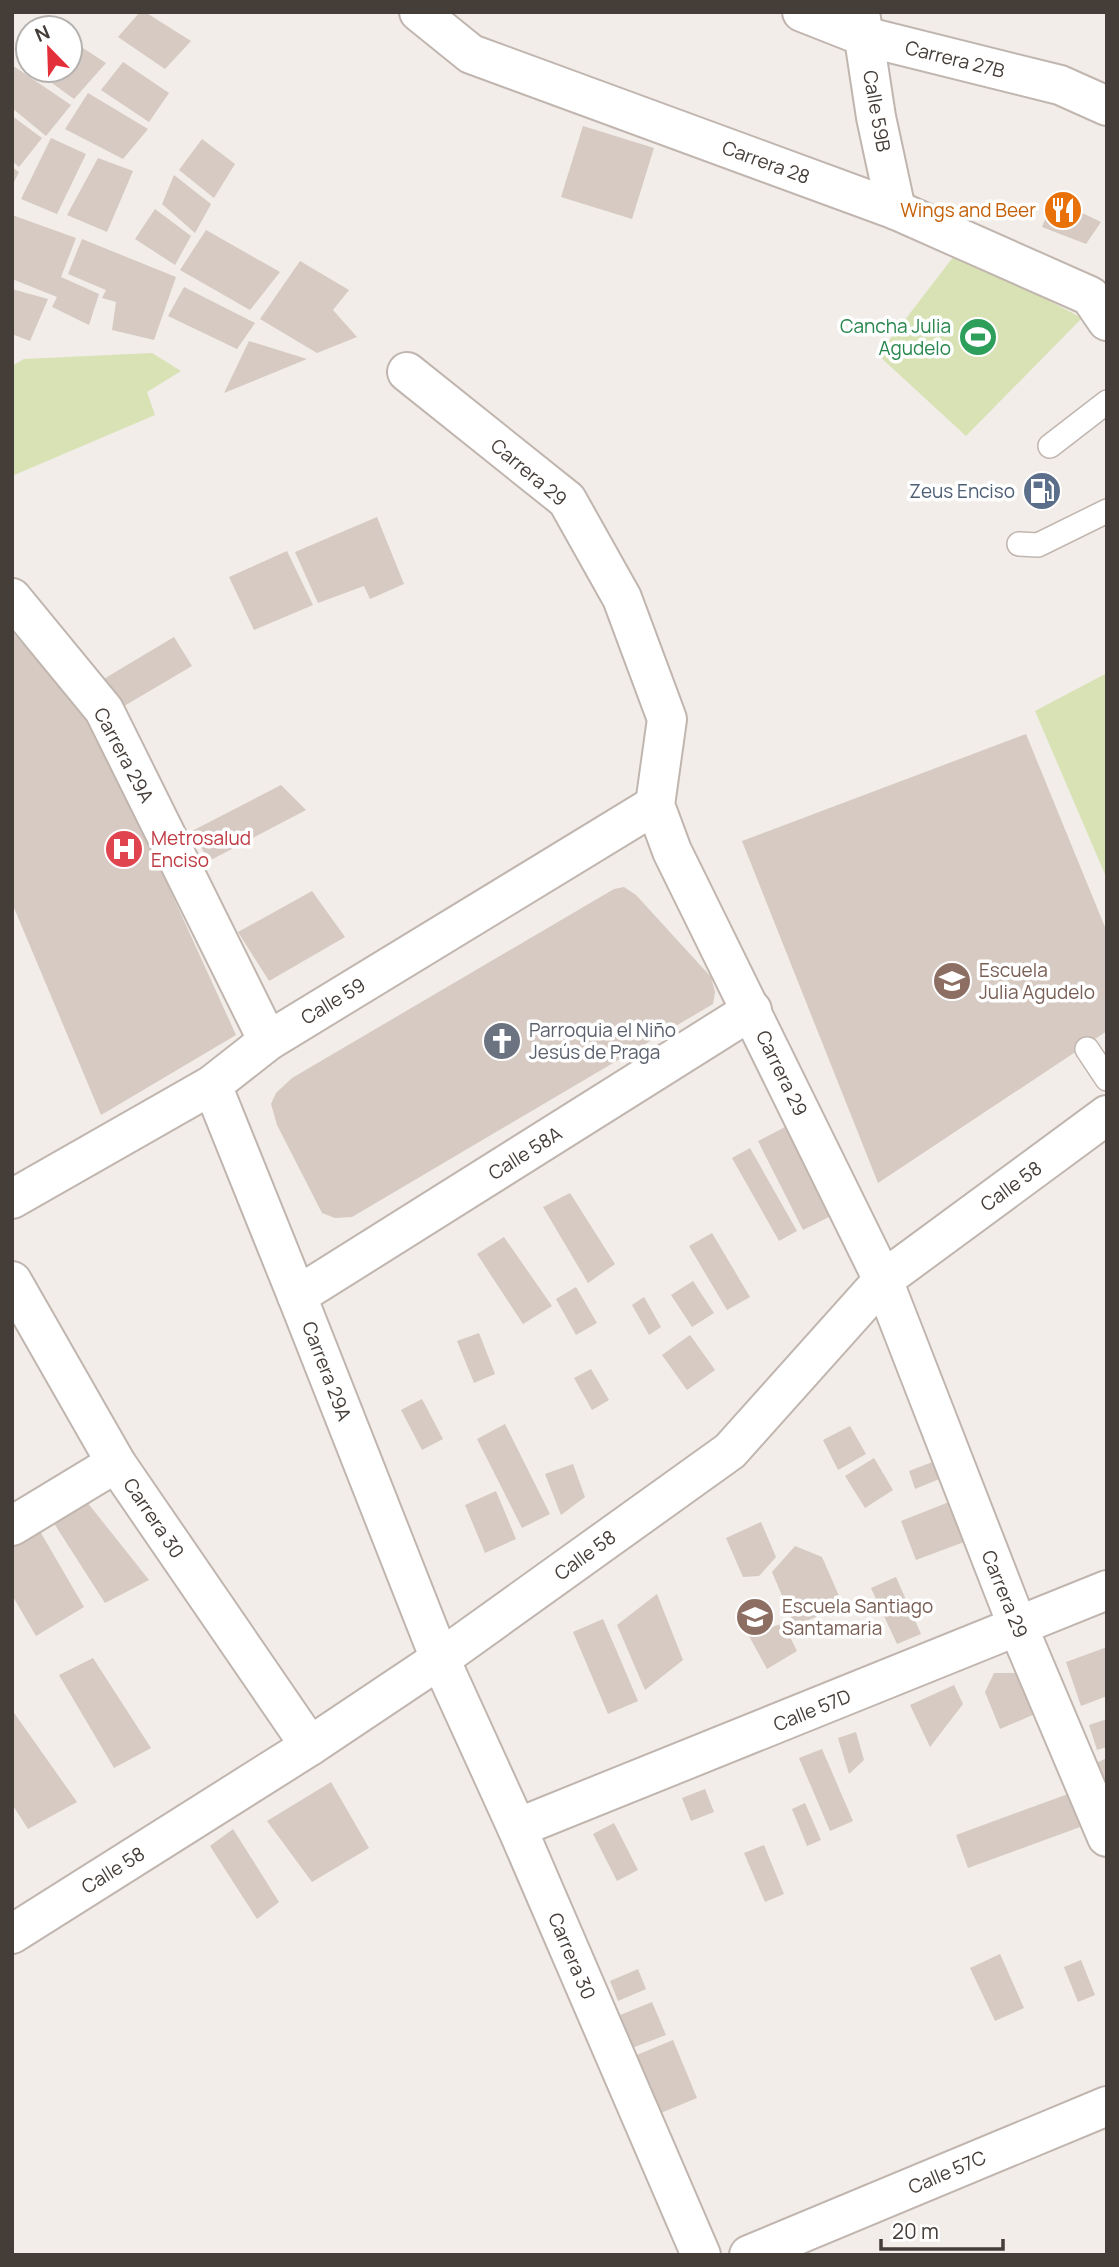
<svg xmlns="http://www.w3.org/2000/svg" width="1119" height="2267" font-family="Manrope,sans-serif">
<style>
.green{fill:#d8e2b5}
.building{fill:#d6cac2}
.lines{fill:none;stroke-linecap:round;stroke-linejoin:round}
.service-casing{stroke:#c0b6af;stroke-width:26}
.minor-casing{stroke:#c0b6af;stroke-width:42}
.tertiary-casing{stroke:#c0b6af;stroke-width:42}
.service{stroke:#fff;stroke-width:23}
.minor{stroke:#fff;stroke-width:38}
.tertiary{stroke:#fff;stroke-width:38}
.labels{text-anchor:middle;stroke-width:7;stroke-linejoin:round;paint-order:stroke}
.street-label{font-size:19px;fill:#453d38;stroke:#fff}
.food-label{font-size:19px;fill:#c56008;stroke:#fff;text-anchor:end}
.leisure-label{font-size:19px;fill:#27864d;stroke:#fff;text-anchor:end}
.service-label{font-size:19px;fill:#4e5e75;stroke:#fff;text-anchor:end}
.health-label{font-size:19px;fill:#be3a42;stroke:#fff;text-anchor:start}
.education-label{font-size:19px;fill:#785e54;stroke:#fff;text-anchor:start}
.worship-label{font-size:19px;fill:#5b616d;stroke:#fff;text-anchor:start}
</style>
<rect width="100%" height="100%" fill="#f2ede8"/>
<g class="green">
<polygon points="957,252 1082,318 966,436 878,355"/>
<polygon points="152,353 181,371 147,392 155,415 12,476 12,366 24,359"/>
<polygon points="1107,673 1107,879 1035,711"/>
</g>
<g class="building">
<polygon points="140,12 145,12 191,41 165,69 118,37"/>
<polygon points="72,41 106,63 74,99 34,70 70,70 70,42"/>
<polygon points="28,44 28,65 17,57"/>
<polygon points="123,62 169,93 149,122 101,90"/>
<polygon points="12,65 71,105 46,136 12,108"/>
<polygon points="88,93 148,129 123,159 65,129"/>
<polygon points="12,116 42,138 19,167 12,161"/>
<polygon points="583,126 654,148 632,219 561,197"/>
<polygon points="51,138 86,154 57,214 21,199"/>
<polygon points="202,139 235,164 214,198 179,170"/>
<polygon points="98,158 133,171 107,232 67,215"/>
<polygon points="12,167 19,172 12,186"/>
<polygon points="174,175 211,204 195,233 162,204"/>
<polygon points="1053,199 1101,222 1086,244 1042,227"/>
<polygon points="155,209 191,236 175,265 135,239"/>
<polygon points="12,215 76,238 61,277 99,294 89,325 52,307 57,297 12,279"/>
<polygon points="206,230 280,272 250,310 180,270"/>
<polygon points="82,239 176,277 154,340 112,330 116,302 102,298 106,290 68,274"/>
<polygon points="300,261 349,290 333,310 357,337 317,353 260,319"/>
<polygon points="184,287 255,323 237,349 168,316"/>
<polygon points="12,289 48,299 30,341 12,334"/>
<polygon points="249,341 307,359 224,393"/>
<polygon points="377,517 404,584 370,599 364,586 318,603 295,552"/>
<polygon points="287,551 313,605 254,630 229,577"/>
<polygon points="12,632 94,723 236,1035 101,1115 12,903"/>
<polygon points="174,637 192,666 114,712 97,683"/>
<polygon points="1026,734 1107,932 1107,1031 878,1183 742,841"/>
<polygon points="281,785 306,810 209,861 192,831"/>
<polygon points="624,887 636,895 711,977 715,992 713,1004 352,1217 335,1218 322,1213 277,1125 271,1104 276,1093 292,1078 614,889"/>
<polygon points="312,891 345,937 269,981 238,932"/>
<polygon points="787,1126 833,1215 803,1230 758,1141"/>
<polygon points="750,1148 797,1231 779,1241 732,1158"/>
<polygon points="570,1193 615,1264 588,1283 543,1207"/>
<polygon points="712,1233 750,1297 727,1310 689,1246"/>
<polygon points="504,1237 552,1306 523,1324 477,1254"/>
<polygon points="693,1281 714,1313 692,1327 671,1295"/>
<polygon points="576,1287 597,1323 576,1335 556,1299"/>
<polygon points="644,1297 661,1327 649,1335 632,1305"/>
<polygon points="479,1333 495,1374 474,1383 457,1341"/>
<polygon points="690,1335 715,1370 687,1390 662,1355"/>
<polygon points="591,1369 609,1400 592,1410 574,1378"/>
<polygon points="422,1399 443,1439 422,1450 401,1410"/>
<polygon points="505,1424 550,1514 522,1528 477,1439"/>
<polygon points="850,1426 866,1454 838,1470 823,1440"/>
<polygon points="874,1458 893,1490 865,1508 845,1476"/>
<polygon points="935,1461 942,1478 915,1489 909,1471"/>
<polygon points="573,1464 585,1497 561,1515 545,1474"/>
<polygon points="496,1491 516,1539 485,1553 465,1505"/>
<polygon points="79,1492 149,1580 105,1603 48,1514"/>
<polygon points="949,1502 964,1542 916,1560 901,1521"/>
<polygon points="34,1521 84,1607 36,1636 12,1595 12,1537"/>
<polygon points="761,1522 776,1557 759,1576 743,1577 726,1538"/>
<polygon points="795,1546 822,1557 843,1605 795,1626 772,1572"/>
<polygon points="896,1577 921,1634 897,1644 871,1588"/>
<polygon points="657,1594 683,1660 645,1690 617,1625"/>
<polygon points="603,1619 638,1701 608,1714 573,1632"/>
<polygon points="783,1623 797,1651 767,1669 749,1636"/>
<polygon points="1107,1647 1107,1696 1081,1706 1066,1662"/>
<polygon points="93,1658 151,1748 114,1768 59,1675"/>
<polygon points="994,1673 1018,1673 1035,1714 1000,1729 985,1692"/>
<polygon points="954,1685 963,1704 930,1747 910,1705"/>
<polygon points="12,1710 77,1802 28,1829 12,1804"/>
<polygon points="1107,1719 1107,1747 1097,1750 1089,1725"/>
<polygon points="856,1732 864,1760 849,1774 838,1738"/>
<polygon points="822,1749 853,1821 830,1831 799,1758"/>
<polygon points="1107,1758 1107,1786 1096,1763"/>
<polygon points="331,1782 369,1848 312,1882 267,1821"/>
<polygon points="705,1789 714,1812 691,1821 682,1798"/>
<polygon points="1068,1794 1080,1827 968,1868 956,1835"/>
<polygon points="805,1803 821,1840 807,1846 792,1809"/>
<polygon points="614,1823 638,1870 617,1881 593,1834"/>
<polygon points="233,1829 279,1902 257,1919 210,1846"/>
<polygon points="764,1845 784,1894 765,1902 744,1853"/>
<polygon points="1000,1954 1024,2008 995,2021 970,1968"/>
<polygon points="1081,1960 1095,1995 1078,2002 1064,1967"/>
<polygon points="638,1969 646,1989 618,2001 610,1981"/>
<polygon points="652,2002 666,2035 632,2048 620,2015"/>
<polygon points="673,2040 697,2098 656,2115 632,2057"/>
</g>
<g class="lines">
<defs>
<g id="service">
<polyline points="1050,446 1107,402"/>
<polyline points="1019,544 1038,545 1107,511"/>
<polyline points="1087,1049 1107,1079"/>
</g>
<g id="minor">
<polyline points="419,12 471,54 896,210 1090,296 1107,321"/>
<polyline points="802,12 863,36 1060,85 1107,106"/>
<polyline points="860,12 876,117 896,210"/>
<polyline points="407,372 567,500 622,598 667,719 655,805 672,851 883,1280 1018,1627 1107,1837"/>
<polyline points="12,598 104,710 268,1041"/>
<polyline points="212,1085 297,1296 440,1659 517,1828 701,2255"/>
<polyline points="12,1199 212,1085 268,1041 655,805"/>
<polyline points="12,1281 116,1463 310,1746"/>
<polyline points="297,1296 752,1010"/>
<polyline points="12,1526 116,1463"/>
<polyline points="517,1828 1107,1590"/>
<polyline points="749,2255 1107,2106"/>
</g>
<polyline id="tertiary" points="12,1934 310,1746 440,1659 730,1451 883,1280 1107,1115"/>
</defs>
<use href="#service" class="service-casing"/>
<use href="#minor" class="minor-casing"/>
<use href="#tertiary" class="tertiary-casing"/>
<use href="#service" class="service"/>
<use href="#minor" class="minor"/>
<use href="#tertiary" class="tertiary"/>
</g>
<defs>
<symbol id="restaurant-disc" viewBox="-11 -11 22 22"><circle r="9.5" fill="#e8710a" stroke="#fff"/><path d="M-5-6h1v4h1v-4h1v4h1v-4h1v5L-1.5 .5V6h-2V.5L-5-1ZM5-6V6H3V1.5H1.5Q1.5-4 5-6Z" fill="#fff"/></symbol>
<symbol id="stadium-disc" viewBox="-11 -11 22 22"><circle r="9.5" fill="#2e9e5b" stroke="#fff"/><path d="M0-5a6.5 5 0 1 0 0 10a6.5 5 0 1 0 0-10ZM-3.5-1.8h7v3.6h-7Z" fill="#fff"/></symbol>
<symbol id="fuel-disc" viewBox="-11 -11 22 22"><circle r="9.5" fill="#5c6f8a" stroke="#fff"/><path d="M-5.5-6h7V0h2V4h1.3V-2.5L3-4.5l.8-.8L6-3V5H2.5V1h-1V6h-7ZM-4.2-4.7v3.2H.2V-4.7Z" fill="#fff"/></symbol>
<symbol id="hospital-disc" viewBox="-11 -11 22 22"><circle r="9.5" fill="#e0444e" stroke="#fff"/><path d="M-5-5h3v3.5h4V-5h3V5h-3V1.5h-4V5h-3Z" fill="#fff"/></symbol>
<symbol id="university-disc" viewBox="-11 -11 22 22"><circle r="9.5" fill="#8d6e63" stroke="#fff"/><path d="M0-5L7-2L0 1L-7-2ZM-4 1L0 2.5L4 1V4Q0 6-4 4Z" fill="#fff"/></symbol>
<symbol id="church-disc" viewBox="-11 -11 22 22"><circle r="9.5" fill="#6b7280" stroke="#fff"/><path d="M-1.2-6h2.4v3.5h3.3v2.4h-3.3V6h-2.4V-.1h-3.3v-2.4h3.3Z" fill="#fff"/></symbol>
<symbol id="school-disc" viewBox="-11 -11 22 22"><circle r="9.5" fill="#8d6e63" stroke="#fff"/><path d="M0-5L7-2L0 1L-7-2ZM-4 1L0 2.5L4 1V4Q0 6-4 4Z" fill="#fff"/></symbol>
</defs>
<g fill-rule="evenodd">
<use href="#restaurant-disc" x="1041" y="188" width="44" height="44"/>
<use href="#stadium-disc" x="956" y="315" width="44" height="44"/>
<use href="#fuel-disc" x="1020" y="469" width="44" height="44"/>
<use href="#hospital-disc" x="102" y="827" width="44" height="44"/>
<use href="#university-disc" x="930" y="959" width="44" height="44"/>
<use href="#church-disc" x="480" y="1019" width="44" height="44"/>
<use href="#school-disc" x="733" y="1595" width="44" height="44"/>
</g>
<g class="labels">
<g class="street-label">
<text transform="translate(955 59) rotate(14)" y="7">Carrera 27B</text>
<text transform="translate(877 111) rotate(80)" y="7">Calle 59B</text>
<text transform="translate(766 162) rotate(20)" y="7">Carrera 28</text>
<text transform="translate(529 472) rotate(40)" y="7">Carrera 29</text>
<text transform="translate(124 755) rotate(62)" y="7">Carrera 29A</text>
<text transform="translate(333 1001) rotate(-31)" y="7">Calle 59</text>
<text transform="translate(782 1073) rotate(64)" y="7">Carrera 29</text>
<text transform="translate(525 1153) rotate(-32)" y="7">Calle 58A</text>
<text transform="translate(1011 1186) rotate(-36)" y="7">Calle 58</text>
<text transform="translate(327 1371) rotate(69)" y="7">Carrera 29A</text>
<text transform="translate(154 1518) rotate(56)" y="7">Carrera 30</text>
<text transform="translate(585 1555) rotate(-36)" y="7">Calle 58</text>
<text transform="translate(1005 1594) rotate(68)" y="7">Carrera 29</text>
<text transform="translate(812 1710) rotate(-22)" y="7">Calle 57D</text>
<text transform="translate(113 1870) rotate(-32)" y="7">Calle 58</text>
<text transform="translate(572 1956) rotate(67)" y="7">Carrera 30</text>
<text transform="translate(947 2172) rotate(-23)" y="7">Calle 57C</text>
</g>
<g class="food-label">
<text x="1036" y="217">Wings and Beer</text>
</g>
<g class="leisure-label">
<text x="951" y="333">Cancha Julia<tspan x="951" dy="22">Agudelo</tspan></text>
</g>
<g class="service-label">
<text x="1015" y="498">Zeus Enciso</text>
</g>
<g class="health-label">
<text x="151" y="845">Metrosalud<tspan x="151" dy="22">Enciso</tspan></text>
</g>
<g class="education-label">
<text x="979" y="977">Escuela<tspan x="979" dy="22">Julia Agudelo</tspan></text>
<text x="782" y="1613">Escuela Santiago<tspan x="782" dy="22">Santamaria</tspan></text>
</g>
<g class="worship-label">
<text x="529" y="1037">Parroquia el Niño<tspan x="529" dy="22">Jesús de Praga</tspan></text>
</g>
</g>
<rect width="1119" height="2267" fill="none" stroke="#453d38" stroke-width="28"/>
<g transform="translate(49 49) rotate(337)"><circle r="33" fill="#ffffff" stroke="#b5b1af" stroke-width="2"/>
<path d="M0-5L12 26L0 18L-12 26Z" fill="#e32f3a"/>
<text y="-10" font-size="19" font-weight="bold" text-anchor="middle" fill="#453d38">N</text>
</g>
<path d="M881 2239v10h122v-10" fill="none" stroke="#453d38" stroke-width="3.5"/>
<text x="892" y="2239" font-size="21" fill="#453d38" stroke="#ffffff" stroke-width="5" paint-order="stroke">20 m</text>
</svg>
